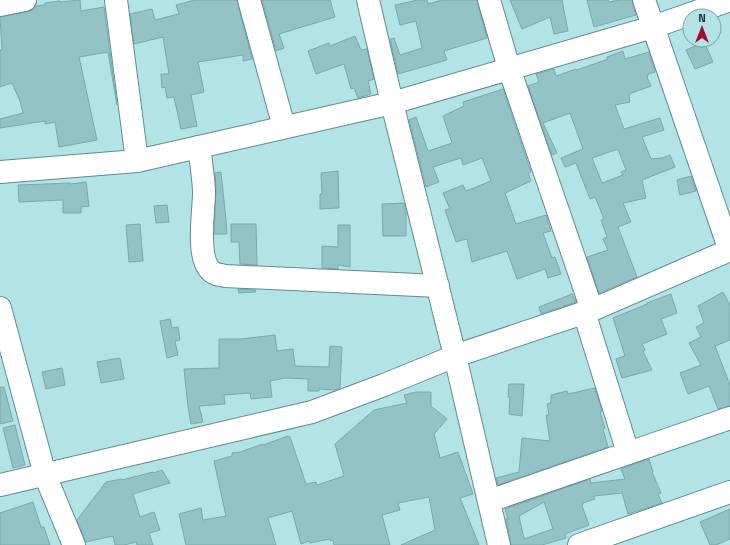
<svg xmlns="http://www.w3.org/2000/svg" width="730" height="545" font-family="'Titillium Web',sans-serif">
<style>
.building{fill:#93c3c5;stroke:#79a9aa;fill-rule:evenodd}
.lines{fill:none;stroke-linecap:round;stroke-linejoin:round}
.minor-casing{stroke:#5e8d8e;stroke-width:24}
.minor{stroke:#fff;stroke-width:22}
</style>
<rect width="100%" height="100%" fill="#b2e4e5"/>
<g class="building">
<polygon points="80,0 81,11 104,7 117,105 108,52 79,57 97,140 59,147 55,122 45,124 45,121 0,128 0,119 23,113 20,101 12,83 0,87 0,50 2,50 0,17 27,12 33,10 36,6 45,5 45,3 60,1 60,2"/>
<polygon points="195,0 237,0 252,59 243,61 243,55 198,62 204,92 191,95 197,126 181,129 174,97 167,98 165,87 162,88 161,74 169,74 163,37 134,44 130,14 152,9 155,20 179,14 176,5"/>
<polygon points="262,0 330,0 335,17 279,34 284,48 276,51"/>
<polygon points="418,0 427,0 428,4 442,0 477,0 487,38 444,51 447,60 398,74 390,39 394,38 400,55 422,48 416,21 400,25 395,5"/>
<polygon points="510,0 562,0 568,31 554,34 550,17 522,29"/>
<polygon points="587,0 608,0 609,2 619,0 632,0 636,15 594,27"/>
<polygon points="355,36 361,50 367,49 374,79 368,81 371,94 358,98 354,88 351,89 344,64 316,74 308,51 329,43 330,46"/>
<polygon points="704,42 713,62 695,69 686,50"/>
<path d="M623 51 625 59 649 52 655 72 648 74V76L647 77 651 86 629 94 630 102 615 105 624 129 660 118 664 130 642 137 651 159 662 158 670 155 675 167 642 180 646 198 623 203 631 222 618 227 637 277 599 293 587 257 608 250 603 239 607 237 601 220 604 219 595 197 590 199 576 163 565 167 561 158 583 149 570 113 543 123 557 153 552 155 528 86 539 82 536 74 554 69 556 76 576 69 577 70 608 59 607 57ZM618 149 626 170 621 172 623 175 602 183 592 158Z"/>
<polygon points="503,89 531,172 528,173 531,181 505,193 516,224 546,215 551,231 543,233 552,258 555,257 561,274 548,278 545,269 517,279 507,251 472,262 467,239 456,242 445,210 450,209 443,193 463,185 466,191 491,181 482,158 463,165 461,158 433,167 439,182 426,187 409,120 416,117 428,151 452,143 443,116 464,106 463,102"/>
<polygon points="338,171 339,208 320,209 320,194 322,194 321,173"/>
<polygon points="221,172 226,220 227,234 214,234 216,190 215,173"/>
<polygon points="691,176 696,191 680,195 677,180"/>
<polygon points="86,182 89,206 81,207 81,213 63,213 63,200 19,202 18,185 70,183 70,184"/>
<polygon points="404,203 406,211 406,236 383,236 382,204"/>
<polygon points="167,205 169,222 156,223 154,206"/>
<polygon points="140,224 143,261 129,262 126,225"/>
<polygon points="231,224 256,224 257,265 240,264 239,242 231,242"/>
<polygon points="338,225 350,225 350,267 338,265 338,269 322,268 322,246 338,247"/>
<polygon points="238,289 255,290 256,292 239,293"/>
<polygon points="723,292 730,305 730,340 715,346 730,385 730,406 718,409 709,386 688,394 680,373 701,365 689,343 701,337 696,327 704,323 698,306"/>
<polygon points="572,294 576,302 541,314 539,307"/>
<polygon points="671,294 677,313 661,319 667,334 642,344 645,350 643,351 652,370 622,378 616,359 625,356 613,318 647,304 647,303"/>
<polygon points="170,319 172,328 178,327 180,340 175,341 178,355 167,358 160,321"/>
<polygon points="275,335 277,351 293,349 295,366 329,367 330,346 342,347 340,388 335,390 319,389 319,391 308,391 308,379 285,378 270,381 272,397 251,399 250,393 224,395 225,404 199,406 203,422 191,424 188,407 184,369 219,368 219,339 241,339"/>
<polygon points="120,358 124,379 101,383 97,362"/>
<polygon points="62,368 65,385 46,389 42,372"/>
<polygon points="509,384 524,384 522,416 509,414 510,397 508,397"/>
<polygon points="0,387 4,387 13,421 0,424"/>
<polygon points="595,388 602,411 600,412 605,428 603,429 608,447 498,485 496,478 519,472 522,438 550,441 546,415 549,415 547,404 551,403 551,395 567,391 568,394"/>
<polygon points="416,392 431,392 431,406 447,419 434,434 440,458 458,452 473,494 460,498 479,545 401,545 435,530 429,497 398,503 400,510 382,515 390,545 334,545 333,540 330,541 330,539 310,543 309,541 301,544 292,511 268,518 276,545 186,545 179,514 201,508 203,520 226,516 214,461 232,456 232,453 240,452 263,444 263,445 288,436 290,437 306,484 316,482 317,485 344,476 335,444 374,410 407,403 404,395"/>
<polygon points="15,425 25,465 13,468 3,428"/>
<path d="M649 459 653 472H652L661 493 658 494 662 503 628 514 622 493 594 496 595 499 583 503 582 506 589 525 565 534 566 538 542 545H511L506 519H508L505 509 590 479 591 483 625 479 621 469ZM544 502 553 529 524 539 519 516Z"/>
<polygon points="162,470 170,483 133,494 140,517 154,512 160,530 149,533 153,545 137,545 136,542 124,545 115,545 113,536 86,542 77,520 106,482 122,479 122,480 153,472 153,473"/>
<polygon points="33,502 41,527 44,527 50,545 0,545 0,513"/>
<polygon points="730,509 730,539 716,545 710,545 700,522"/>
</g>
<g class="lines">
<defs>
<g id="minor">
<polyline points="116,0 137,161"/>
<polyline points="249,0 284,127"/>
<polyline points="368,0 392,103 455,356 499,545"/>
<polyline points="489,0 509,68 592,310"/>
<polyline points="644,0 730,251"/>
<polyline points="0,5 25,0"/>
<path d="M199 147C201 161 203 175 204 190 205 208 193 265 216 274 219 275 223 275 225 276L438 286"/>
<polyline points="0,172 137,161 392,103 653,27 730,0"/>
<polyline points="0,308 45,475 74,545"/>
<polyline points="584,312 628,453"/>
<polyline points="0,485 312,412 384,385 455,356 592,310 730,250"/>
<polyline points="489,501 730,418"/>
<polyline points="579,545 730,492"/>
</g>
</defs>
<use href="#minor" class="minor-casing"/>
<use href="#minor" class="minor"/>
</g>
<g transform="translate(702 28)"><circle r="19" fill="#b2e4e5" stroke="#799fa0"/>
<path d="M0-3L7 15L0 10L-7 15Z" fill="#a60c30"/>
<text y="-6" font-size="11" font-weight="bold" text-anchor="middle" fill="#233738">N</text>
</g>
</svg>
